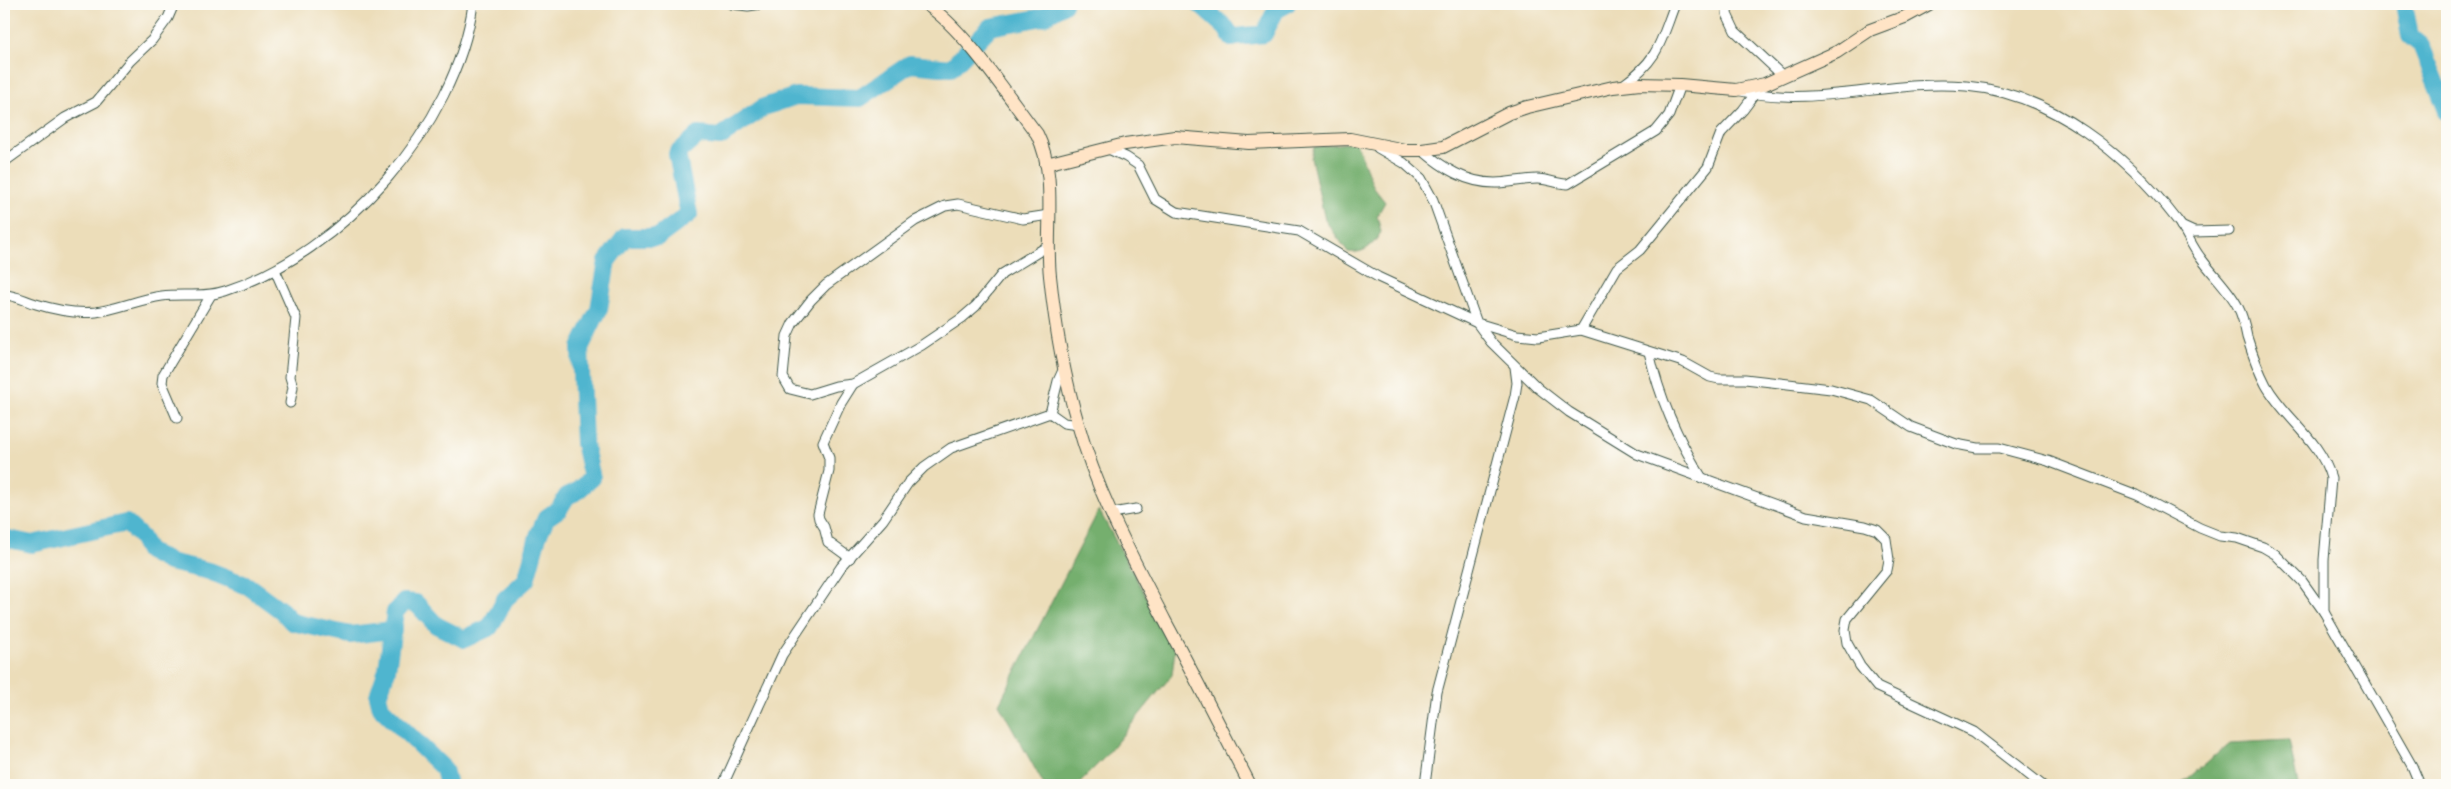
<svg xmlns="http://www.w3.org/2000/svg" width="2451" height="789" font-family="'IM FELL Double Pica',serif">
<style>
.forest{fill:#74af6e;stroke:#4a7651}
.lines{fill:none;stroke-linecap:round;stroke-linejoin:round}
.river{stroke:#50b5cf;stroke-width:18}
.street-casing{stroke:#3e5548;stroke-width:11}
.secondary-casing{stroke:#3e5548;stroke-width:14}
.street{stroke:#fff;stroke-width:9}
.secondary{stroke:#ffe4c6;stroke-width:12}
</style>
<rect width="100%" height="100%" fill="#fdfcf7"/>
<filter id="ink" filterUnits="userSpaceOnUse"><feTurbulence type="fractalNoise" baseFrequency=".02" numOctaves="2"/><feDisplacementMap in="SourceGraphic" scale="10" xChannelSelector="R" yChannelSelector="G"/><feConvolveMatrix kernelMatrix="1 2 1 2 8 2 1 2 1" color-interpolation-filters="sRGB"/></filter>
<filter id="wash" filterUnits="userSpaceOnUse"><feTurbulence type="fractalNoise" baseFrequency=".0096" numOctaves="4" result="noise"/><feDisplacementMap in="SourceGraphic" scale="20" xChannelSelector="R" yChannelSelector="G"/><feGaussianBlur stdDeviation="1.12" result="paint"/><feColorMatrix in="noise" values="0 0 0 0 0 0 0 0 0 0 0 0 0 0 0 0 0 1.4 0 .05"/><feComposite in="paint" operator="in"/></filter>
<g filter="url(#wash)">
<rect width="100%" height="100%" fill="#ecddb9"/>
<g class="forest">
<path d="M1356 142 1374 188 1385 202 1377 216 1381 232C1373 246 1364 254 1348 252L1325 220 1311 158 1314 147Z"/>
<polygon points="1099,510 1175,650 1172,675 1103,759 1077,785 1044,785 999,704"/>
<polygon points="2289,740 2298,785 2180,785 2230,743"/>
</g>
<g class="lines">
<g class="river">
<path d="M1199 4 1226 28 1232 38C1243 35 1253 36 1264 34L1276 10 1287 4"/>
<polyline points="2404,4 2410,36 2421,45 2447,111"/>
<polyline points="4,538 32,544 126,523 141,537 148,551 169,562 209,571 248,586 282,611 292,622 350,635 393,630"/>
<polyline points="448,785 444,769 381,708 378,696 387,670 395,612 404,602 416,603 436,625 464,639 490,627 505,599 526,580 538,536 546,518 559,509 567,496 576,492 592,478 584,443 580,348 599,309 607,261 625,237 658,237 689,214 677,154 698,135 720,137 764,107 796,96 860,98 910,64 951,68 990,27 1043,17 1064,4"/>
</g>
</g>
</g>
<g filter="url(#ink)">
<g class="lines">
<defs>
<g id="street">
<polyline points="731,4 748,6 762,4"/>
<polyline points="1728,4 1727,14 1735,31 1783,76"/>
<path d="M1623 85C1659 59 1660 43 1675 4"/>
<path d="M1741 91C1816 108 1891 79 1966 86 2051 93 2127 155 2177 220 2186 231 2191 245 2200 257 2212 274 2229 289 2238 307 2243 316 2245 327 2247 337 2252 353 2258 370 2266 385 2285 419 2320 439 2331 478L2324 560V612L2412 766 2420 785"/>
<polyline points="1106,148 1126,157 1138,165 1155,199 1176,212 1299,231 1378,277 1477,323 1491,342 1538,388 1569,412 1637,454 1806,516 1865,526 1877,530 1886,539 1889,560 1887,570 1847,619 1845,630 1847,643 1860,666 1877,687 1974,732 2042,785"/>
<polyline points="1378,148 1404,163 1421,178 1433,200 1477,323 1517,335 1538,337 1581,330 1683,362 1710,377 1719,379 1745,379 1831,389 1871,400 1911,427 1956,444 1977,448 1999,448 2048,461 2137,495 2200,528 2220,536 2237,538 2263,547 2275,554 2302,581 2324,612"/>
<path d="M1422 150C1443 168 1466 183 1495 183 1509 183 1523 179 1537 179 1548 179 1557 184 1568 184L1656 131 1669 115 1680 85"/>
<polyline points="4,162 65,118 96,102 130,61 152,40 168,18 174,4"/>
<polyline points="2181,226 2194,232 2229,231"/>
<polyline points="1048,246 1002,274 976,306 962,318 922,345 853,384 836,386 810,394 790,389 783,377 787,336 793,323 811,300 826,285 915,221 945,206 958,204 1023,219 1049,215"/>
<polyline points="275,270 296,318 290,377 293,387 290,403"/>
<path d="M4 295C16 295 25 301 36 304 55 310 76 314 96 312 118 309 140 299 162 296 183 293 205 298 225 291 342 253 456 127 473 4"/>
<polyline points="1581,330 1617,268 1640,250 1708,167 1721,133 1743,110 1755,94"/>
<path d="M1649 352C1659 396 1678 440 1702 478"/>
<polyline points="1050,413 1058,381 1064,368"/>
<polyline points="177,418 162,383 163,375 211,295"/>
<polyline points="1112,513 1136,509"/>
<polyline points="850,558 828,542 824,527 819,519 818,514 829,471 829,458 823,442 841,403 853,384"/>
<polyline points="723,785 782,655 841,567 883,520 908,483 924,467 951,448 1050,413 1064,423 1078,425"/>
<polyline points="1425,785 1437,692 1515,396 1517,383 1515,367"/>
</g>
<g id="secondary">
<path d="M926 4C965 30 1007 95 1037 134 1058 176 1045 230 1050 276 1055 325 1064 376 1078 424 1097 493 1132 557 1165 621 1194 675 1222 730 1250 785"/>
<polyline points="1046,164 1125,144 1175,137 1249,143 1350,139 1405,150 1422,150 1443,147 1509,113 1527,107 1613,87 1640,84 1680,85 1736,90 1765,84 1837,52 1870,30 1905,17 1929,4"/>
</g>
</defs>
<use href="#street" class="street-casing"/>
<use href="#secondary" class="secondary-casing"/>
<use href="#street" class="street"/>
<use href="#secondary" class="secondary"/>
</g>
</g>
<rect width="2451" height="789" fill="none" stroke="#fdfcf7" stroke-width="20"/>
</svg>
